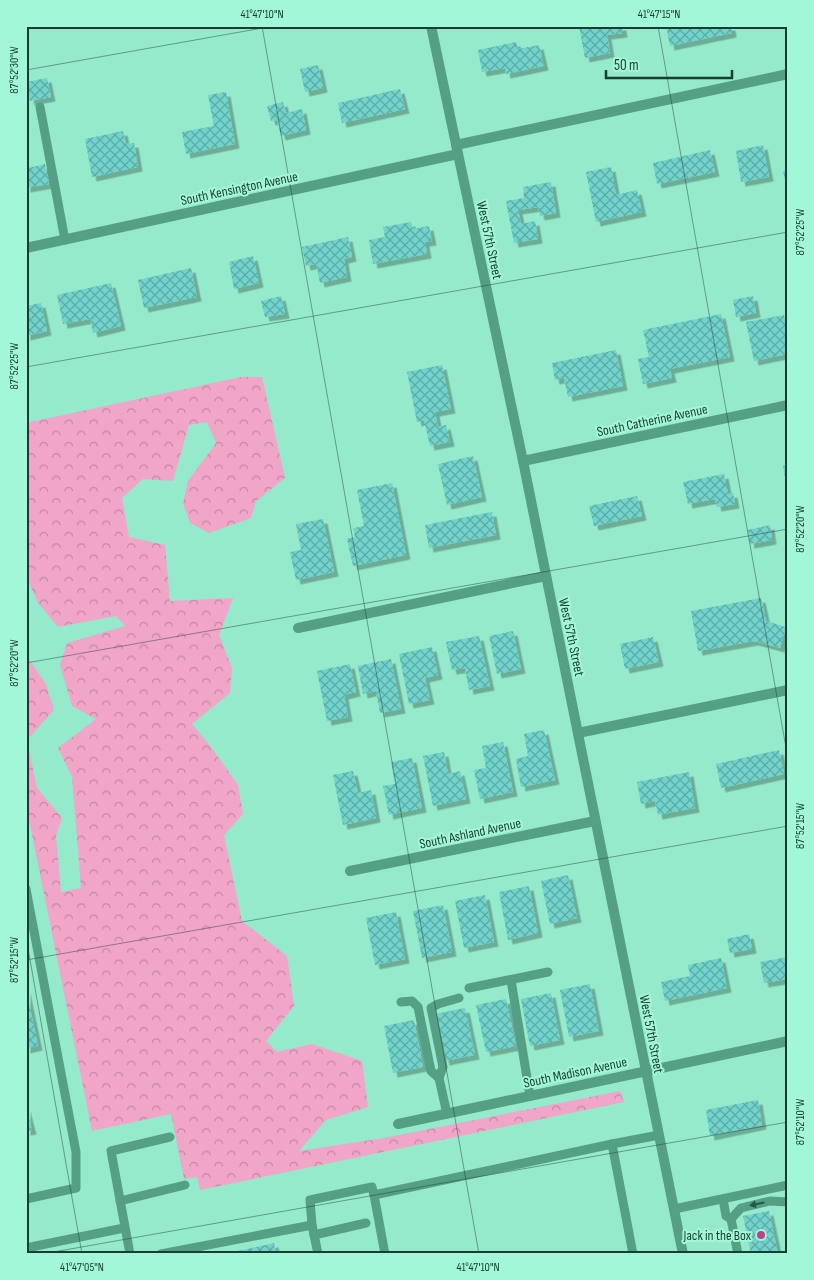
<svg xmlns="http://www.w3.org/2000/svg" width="814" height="1280" font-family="'Sofia Sans Condensed',sans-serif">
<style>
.forest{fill:url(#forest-crowns)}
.building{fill:url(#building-cross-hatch);filter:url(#shadow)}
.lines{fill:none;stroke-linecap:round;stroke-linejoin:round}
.service{stroke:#559f85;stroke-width:9}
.minor{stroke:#559f85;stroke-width:10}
.oneway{fill:#295646}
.ticks{fill:none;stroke:#1a3d31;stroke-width:1;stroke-opacity:0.45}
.poi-dot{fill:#c1408a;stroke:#a2f7d8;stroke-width:2}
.labels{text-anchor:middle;stroke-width:4;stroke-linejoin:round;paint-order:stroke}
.street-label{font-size:14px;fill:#1a3d31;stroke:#a2f7d8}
.poi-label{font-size:14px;fill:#1a3d31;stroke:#a2f7d8;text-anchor:end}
.neatline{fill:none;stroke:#1a3d31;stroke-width:2}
.ticks-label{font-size:12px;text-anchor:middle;fill:#1a3d31}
</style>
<defs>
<pattern id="forest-crowns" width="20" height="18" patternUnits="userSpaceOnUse" patternTransform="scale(1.25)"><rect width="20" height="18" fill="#f0a5c9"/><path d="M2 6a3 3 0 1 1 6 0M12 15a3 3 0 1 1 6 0" fill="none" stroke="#c288a4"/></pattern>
<pattern id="building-cross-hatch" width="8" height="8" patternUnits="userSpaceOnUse" patternTransform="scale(1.25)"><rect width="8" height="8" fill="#71d3cc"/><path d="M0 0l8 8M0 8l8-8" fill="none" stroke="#5caca6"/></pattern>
<filter id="shadow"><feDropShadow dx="4.5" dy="4.5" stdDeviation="0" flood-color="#0004"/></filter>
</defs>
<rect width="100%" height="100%" fill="#95eacb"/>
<polygon class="forest" points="241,377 262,377 285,478 256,501 251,518 209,533 190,523 183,503 188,481 216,443 207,422 189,425 173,481 143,479 122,498 129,537 165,545 170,601 233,598 219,635 232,668 230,693 192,724 211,747 238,785 243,814 224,835 242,921 287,956 294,1006 266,1041 277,1052 312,1044 362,1061 368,1107 326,1120 299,1151 384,1138 620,1091 624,1102 200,1190 197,1177 184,1179 171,1114 92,1131 26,805 26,655 46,684 54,710 27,740 37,788 62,818 56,836 61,892 81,888 72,777 58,748 96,719 72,706 60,665 67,643 125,626 116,616 58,627 38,603 26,576 26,423"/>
<g class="building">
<polygon points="579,26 622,26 623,33 607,35 610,53 585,58"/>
<polygon points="666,26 731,26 732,33 670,46"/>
<polygon points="516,42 518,49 539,45 544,66 506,74 505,68 482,72 478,50"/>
<polygon points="318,65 323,88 305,92 300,69"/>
<polygon points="47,78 51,97 30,101 26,82"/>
<polygon points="400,89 405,109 342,123 338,103"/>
<polygon points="226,92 235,144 186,154 182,132 214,126 208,95"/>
<polygon points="283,102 286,113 302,109 306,130 281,136 277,120 271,121 267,106"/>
<polygon points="123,131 126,144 134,143 138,167 92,177 85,139"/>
<polygon points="763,145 769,177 741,182 736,151"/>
<polygon points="710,150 715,172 657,184 653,163"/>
<polygon points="26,161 28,168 45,164 49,184 26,188"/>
<polygon points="611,167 616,195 637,190 642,212 596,222 586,172"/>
<polygon points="788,170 788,189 787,189 783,171"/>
<polygon points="551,182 556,213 540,216 538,207 518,210 521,224 535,221 538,239 514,243 506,201 524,198 523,187"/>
<polygon points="411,222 413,229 429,226 432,241 425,242 427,254 373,264 369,240 385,237 383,227"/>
<polygon points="348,237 352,257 344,259 347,277 320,283 316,264 306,266 302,247"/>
<polygon points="253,256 259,283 234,289 229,262"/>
<polygon points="191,268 197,297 144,308 138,280"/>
<polygon points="111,283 121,326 93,333 90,319 63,324 57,295"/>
<polygon points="281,296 285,314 265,317 261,301"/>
<polygon points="753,296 756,313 736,317 733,300"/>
<polygon points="41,303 47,331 26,336 26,306"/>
<polygon points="721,314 730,357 670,369 672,378 643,384 638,359 649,357 643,330"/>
<polygon points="784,315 788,334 788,354 754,361 746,322"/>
<polygon points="616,350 623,386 568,397 564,378 555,380 552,363"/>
<polygon points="442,365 451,409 435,412 438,427 446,425 450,442 430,446 424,420 417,422 407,372"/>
<polygon points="473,456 482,497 447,505 438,464"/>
<polygon points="788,465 788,483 786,483 783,466"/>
<polygon points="724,474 728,494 733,493 735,504 717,507 715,499 688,504 683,482"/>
<polygon points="392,483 406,555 353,566 347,539 355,537 353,528 364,526 357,490"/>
<polygon points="637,496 642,516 594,526 589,506"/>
<polygon points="492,512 496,535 429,548 425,525"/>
<polygon points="323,519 334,572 296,580 290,552 301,550 296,524"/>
<polygon points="770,525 772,540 750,544 748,530"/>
<polygon points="761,598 766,621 786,627 780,648 754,641 698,651 691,611"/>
<polygon points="513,631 521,669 497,674 489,636"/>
<polygon points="479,636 490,686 469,690 465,668 452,670 446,642"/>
<polygon points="653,637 659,662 625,669 620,644"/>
<polygon points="432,647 438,675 425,678 430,700 409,704 399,654"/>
<polygon points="391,659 401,709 380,713 376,691 363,694 358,666"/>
<polygon points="350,664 356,692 344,695 348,717 327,721 317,671"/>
<polygon points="544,730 555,780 521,787 516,759 528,756 524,734"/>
<polygon points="503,742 513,792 480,799 474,770 486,768 482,746"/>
<polygon points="779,750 784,774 721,788 716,764"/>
<polygon points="444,752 448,774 460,771 466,799 433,806 423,756"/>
<polygon points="412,758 422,808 389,815 383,786 395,784 391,762"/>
<polygon points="353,771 358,793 371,790 376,818 343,825 333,775"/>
<polygon points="689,772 695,808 658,815 655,801 641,804 637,782"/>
<polygon points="568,875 577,918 550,924 541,881"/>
<polygon points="529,886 538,933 508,940 499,892"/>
<polygon points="485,895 494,942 464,948 455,901"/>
<polygon points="443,905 452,952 422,958 413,911"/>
<polygon points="396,912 405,959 375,965 366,918"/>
<polygon points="749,934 752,949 730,953 727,939"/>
<polygon points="788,957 788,979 764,983 760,962"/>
<polygon points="721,958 727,988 665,1001 661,982 690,976 688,965"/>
<polygon points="590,984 599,1031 569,1037 560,990"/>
<polygon points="26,989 38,1046 26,1049"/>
<polygon points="551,993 560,1040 530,1046 521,999"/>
<polygon points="506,999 516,1046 486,1052 476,1005"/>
<polygon points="465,1008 475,1055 445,1061 435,1014"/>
<polygon points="414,1020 423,1067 393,1073 384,1026"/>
<polygon points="758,1100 762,1125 710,1136 706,1110"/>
<polygon points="26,1107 32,1130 26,1131"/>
<polygon points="769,1211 778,1254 751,1254 743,1216"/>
<polygon points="274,1243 276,1254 228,1254 228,1253"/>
</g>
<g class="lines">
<g class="service">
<polyline points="40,107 65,240"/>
<polyline points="26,889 76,1152 76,1188 26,1199"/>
<polyline points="511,980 530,1096"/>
<polyline points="469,988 548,972"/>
<polyline points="401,1002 412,1001 418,1007 431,1071 439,1078"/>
<polyline points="447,1114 439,1078 443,1067 431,1008 438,1004 459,998"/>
<polyline points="723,1199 726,1216 731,1219"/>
<polyline points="120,1201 185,1185"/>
<polyline points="674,1209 788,1185"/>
<polyline points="312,1225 310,1200 372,1187 374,1195"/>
<polyline points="314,1235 366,1223"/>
<polyline points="26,1248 124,1228"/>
<polyline points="130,1254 111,1151 170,1137"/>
<polyline points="161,1254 312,1225 318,1254"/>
<polyline points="385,1254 374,1195 612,1144"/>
<polyline points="633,1254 612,1144 659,1135"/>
<polyline points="738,1254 731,1219 741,1208 770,1201 788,1202"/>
</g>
<g class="minor">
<polyline points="431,26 523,461 683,1254"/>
<polyline points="456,145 788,74"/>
<polyline points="26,248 458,154"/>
<polyline points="523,461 788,405"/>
<polyline points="298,628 546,576"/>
<polyline points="578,733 788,690"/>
<polyline points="350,871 595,821"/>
<polyline points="398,1124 788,1041"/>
</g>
</g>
<defs><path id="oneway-solid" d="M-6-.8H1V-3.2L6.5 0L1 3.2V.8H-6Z" transform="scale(1.25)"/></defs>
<use class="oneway" href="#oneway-solid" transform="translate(757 1204) rotate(168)"/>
<path class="ticks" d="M262 26 479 1254M658 26 788 759M26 70 274 26M26 367 788 232M26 663 788 529M26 937 82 1254M26 960 788 826M42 1254 788 1122"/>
<circle class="poi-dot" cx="761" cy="1235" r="5"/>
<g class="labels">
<g class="street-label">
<text transform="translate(239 188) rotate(-12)" y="5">South Kensington Avenue</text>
<text transform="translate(490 240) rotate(78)" y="5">West 57th Street</text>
<text transform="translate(652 420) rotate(-12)" y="5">South Catherine Avenue</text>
<text transform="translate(572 637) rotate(78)" y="5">West 57th Street</text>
<text transform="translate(470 833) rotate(-12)" y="5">South Ashland Avenue</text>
<text transform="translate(652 1034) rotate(79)" y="5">West 57th Street</text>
<text transform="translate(575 1072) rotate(-12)" y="5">South Madison Avenue</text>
</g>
<g class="poi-label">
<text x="751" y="1240">Jack in the Box</text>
</g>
</g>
<rect width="814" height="1280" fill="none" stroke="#a2f7d8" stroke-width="55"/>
<path d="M606 70v8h126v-8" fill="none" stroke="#1a3d31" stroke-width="2.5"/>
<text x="614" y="70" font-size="15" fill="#1a3d31" stroke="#a2f7d8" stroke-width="4" paint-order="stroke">50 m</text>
<rect x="28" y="28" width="758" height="1224" class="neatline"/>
<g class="ticks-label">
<text x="262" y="18">41°47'10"N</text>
<text x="659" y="18">41°47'15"N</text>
<text transform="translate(14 70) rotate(-90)" y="4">87°52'30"W</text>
<text transform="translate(800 232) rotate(-90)" y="4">87°52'25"W</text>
<text transform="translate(14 366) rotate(-90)" y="4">87°52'25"W</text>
<text transform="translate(800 529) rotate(-90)" y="4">87°52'20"W</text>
<text transform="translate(14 663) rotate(-90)" y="4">87°52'20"W</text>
<text transform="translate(800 826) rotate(-90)" y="4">87°52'15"W</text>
<text transform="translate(14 960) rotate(-90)" y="4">87°52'15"W</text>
<text transform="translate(800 1122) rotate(-90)" y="4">87°52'10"W</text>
<text x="82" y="1271">41°47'05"N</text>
<text x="478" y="1271">41°47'10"N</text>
</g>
</svg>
